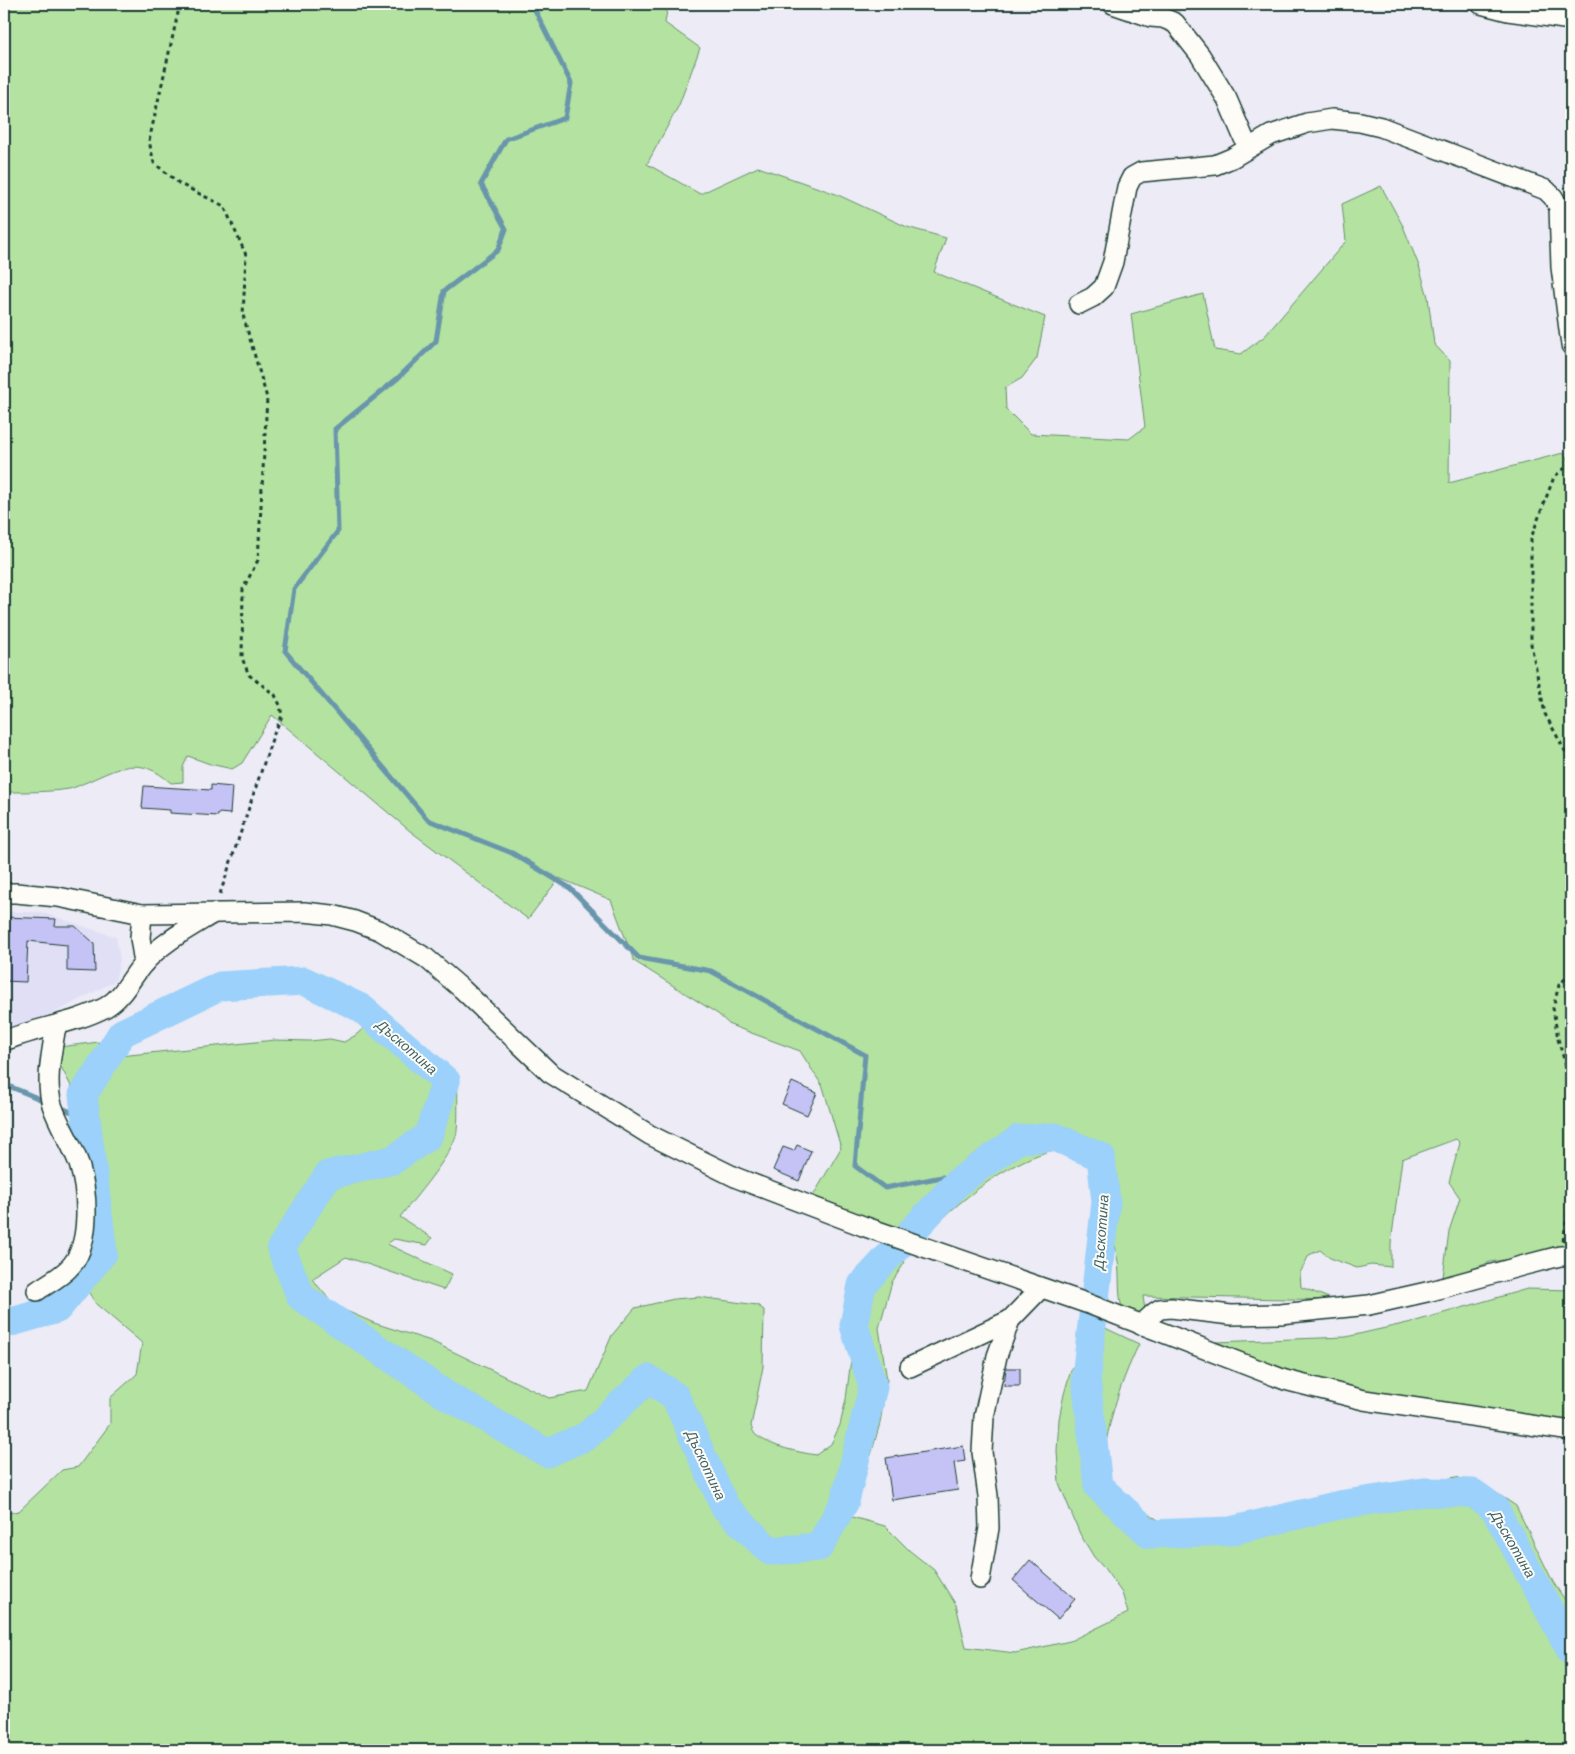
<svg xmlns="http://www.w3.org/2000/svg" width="1575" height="1754" font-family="Delius,sans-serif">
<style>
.built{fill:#e0dff6}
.green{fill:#b3e2a1;stroke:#69906a}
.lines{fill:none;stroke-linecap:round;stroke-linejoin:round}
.stream{stroke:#6996ab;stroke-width:5}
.river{stroke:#9bd1fa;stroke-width:29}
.building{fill:#c5c3f5;stroke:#1f3d34}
.minor-casing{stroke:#1f3d34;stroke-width:22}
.path{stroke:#1f3d34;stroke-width:3;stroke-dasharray:4 4;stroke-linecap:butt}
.minor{stroke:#fdfcf7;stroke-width:19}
.labels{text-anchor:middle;stroke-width:4;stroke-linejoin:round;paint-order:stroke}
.water-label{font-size:14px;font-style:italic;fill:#3e6266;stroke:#fdfcf7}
</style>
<rect width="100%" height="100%" fill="#ecebf6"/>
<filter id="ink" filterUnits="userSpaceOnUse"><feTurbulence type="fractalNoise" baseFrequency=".02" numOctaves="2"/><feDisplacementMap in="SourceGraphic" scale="10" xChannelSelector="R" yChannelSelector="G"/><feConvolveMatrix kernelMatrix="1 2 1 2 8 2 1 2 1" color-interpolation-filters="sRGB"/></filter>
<g filter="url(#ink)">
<polygon class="built" points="4,912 41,912 116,937 120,960 115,981 4,1039"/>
<g class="green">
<path d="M4 4H668L665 23 700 48 679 105 647 164 700 194 758 167 836 194 907 227 946 238 934 272 1045 317 1037 358 1022 378 1005 388 1006 409 1031 434 1129 439 1145 427 1131 314 1203 294 1215 350 1241 354 1265 336 1346 241 1342 204 1381 186 1403 226 1419 266 1428 297 1434 344 1450 361 1449 483 1563 453 1571 463V1254L1550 1253 1490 1262 1431 1286 1443 1277 1449 1231 1460 1198 1449 1182 1460 1143 1456 1139 1402 1159 1391 1243V1267L1371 1265 1357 1268 1330 1258 1320 1250 1309 1255 1300 1273 1301 1287 1334 1300 1143 1296 1146 1317 1122 1308C1118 1293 1120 1278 1118 1262 1116 1246 1110 1230 1108 1214 1106 1198 1115 1180 1108 1165 1103 1154 1091 1149 1080 1148 1028 1143 956 1201 923 1239L813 1196 841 1148 823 1087 800 1051 730 1025 718 1014 634 961 611 900 559 878 528 919 410 831 272 715 242 763 232 769 210 764 188 756 183 767V782L171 783C139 755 121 767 87 782 81 784 75 788 69 789 49 792 28 792 8 792L4 794Z"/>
<path d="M371 1021 391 1023 458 1081C457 1094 459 1126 456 1136 448 1160 416 1196 400 1217L432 1238 427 1245 394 1239 387 1244 452 1274 444 1290 346 1257 312 1279 335 1306 374 1323 431 1341 549 1398 588 1391 612 1335 635 1308 674 1299 699 1297 757 1305 764 1310 763 1367 751 1426C752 1429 754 1434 757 1436 773 1447 797 1452 816 1455L831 1444 840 1425 846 1399 854 1335V1299L867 1262 877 1253 905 1262 892 1282 879 1328 887 1380 880 1423 871 1455 862 1473 843 1498 826 1510 885 1526 910 1551 934 1570 956 1605 966 1647 1015 1653 1070 1641 1128 1613 1122 1593 1104 1568 1094 1557 1080 1534 1059 1483 1057 1451 1059 1419 1064 1394 1071 1370 1086 1345 1101 1326 1139 1344C1117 1390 1107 1426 1101 1476L1120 1495 1178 1533 1291 1523 1385 1491 1456 1477 1489 1488 1516 1506 1553 1582 1571 1609V1750H4V1514L19 1511 62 1470 78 1467 110 1424V1398L137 1374 142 1343 96 1304 86 1288 103 1249 81 1143 80 1103 51 1048 99 1042 110 1057 275 1040 310 1041 330 1039 344 1042 356 1035Z"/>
<polygon points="1527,1289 1571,1290 1571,1429 1317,1383 1216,1342 1346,1337 1416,1321"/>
</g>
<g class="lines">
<g class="stream">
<polyline points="532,4 571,83 565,118 506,139 481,184 506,229 498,250 444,291 436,341 398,378 335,429 338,531 294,589 285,651 428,820 512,853 570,888 639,958 711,971 865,1055 855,1166 885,1188 942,1177 958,1182"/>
<polyline points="4,1084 47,1102"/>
<polyline points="57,1106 86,1118"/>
</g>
<polyline class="river" points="4,1324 57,1309 103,1253 83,1095 122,1033 220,986 304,981 361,1008 446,1081 428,1136 393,1160 328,1175 281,1248 301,1297 446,1395 547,1453 587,1436 648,1379 675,1396 725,1507 770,1551 819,1547 845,1501 873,1387 854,1325 862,1285 958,1182 1019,1139 1055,1137 1101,1157 1106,1202 1086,1378 1098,1486 1150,1534 1230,1531 1339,1505 1424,1492 1473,1493 1495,1509 1571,1651"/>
</g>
<g class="building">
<polygon points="211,785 232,787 230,814 218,813 218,816 170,813 170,810 142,808 144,786 211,790"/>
<polygon points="4,917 56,919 55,926 75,926 94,943 95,972 67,971 67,945 28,941 26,982 4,981"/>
<polygon points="792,1082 817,1093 807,1115 782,1104"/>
<polygon points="797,1145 811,1151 799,1181 773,1170 783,1147 794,1151"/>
<polygon points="1006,1368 1020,1368 1020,1386 1004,1386"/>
<polygon points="963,1446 965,1461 954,1463 958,1490 892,1500 886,1458"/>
<polygon points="1030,1560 1075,1599 1058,1619 1013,1580"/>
</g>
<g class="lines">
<defs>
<g id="minor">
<polyline points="1113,4 1151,17 1163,18 1175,23 1200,55 1227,99 1248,148"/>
<polyline points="1481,4 1508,11 1571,20"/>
<polyline points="1079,304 1093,297 1104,287 1113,262 1127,187 1132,177 1141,172 1215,165 1232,158 1271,135 1307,123 1332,119 1360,122 1381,127 1546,190 1553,197 1559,207 1561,267 1571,345"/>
<polyline points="4,893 16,893 58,897 142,914 304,912 332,915 355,921 381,931 426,958 462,989 550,1073 650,1135 737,1178 863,1226 1086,1303 1285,1380 1364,1400 1571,1431"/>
<polyline points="142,914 140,938 144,963"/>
<path d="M4 1041C37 1027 74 1024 106 1007 123 997 131 978 143 964 161 943 189 928 212 914"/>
<path d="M37 1291C47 1284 59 1278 68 1269 92 1247 88 1193 79 1164 72 1144 59 1126 52 1105 45 1080 52 1051 56 1026"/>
<polyline points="1141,1325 1154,1313 1160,1309 1171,1308 1231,1315 1280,1314 1369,1305 1431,1291 1525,1265 1560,1256 1571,1256"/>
<polyline points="910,1367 1010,1320"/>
<polyline points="980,1579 989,1528 988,1496 982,1452 984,1417 997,1356 1010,1320 1041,1288"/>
</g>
</defs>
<use href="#minor" class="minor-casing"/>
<g class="path">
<polyline points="180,4 149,141 154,163 180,184 224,206 246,255 243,315 267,398 258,560 243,589 242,658 249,675 275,695 280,705 282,716 273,736 219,897"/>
<polyline points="1571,463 1554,477 1531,538 1531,644 1545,714 1571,762"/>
<polyline points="1571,973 1559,985 1553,1008 1558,1039 1570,1080 1571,1102"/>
<polyline points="1563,1241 1571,1195"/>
</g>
<use href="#minor" class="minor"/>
</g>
</g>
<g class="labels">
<g class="water-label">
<text transform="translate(407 1047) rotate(41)" y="5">Дъскотина</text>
<text transform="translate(1101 1232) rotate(-86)" y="5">Дъскотина</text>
<text transform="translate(706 1465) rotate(65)" y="5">Дъскотина</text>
<text transform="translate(1513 1544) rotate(60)" y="5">Дъскотина</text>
</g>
</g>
<rect width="1575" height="1754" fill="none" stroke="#fdfcf7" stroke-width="20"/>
<rect x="10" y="10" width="1555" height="1734" fill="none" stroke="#1f3d34" stroke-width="2" filter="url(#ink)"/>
</svg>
